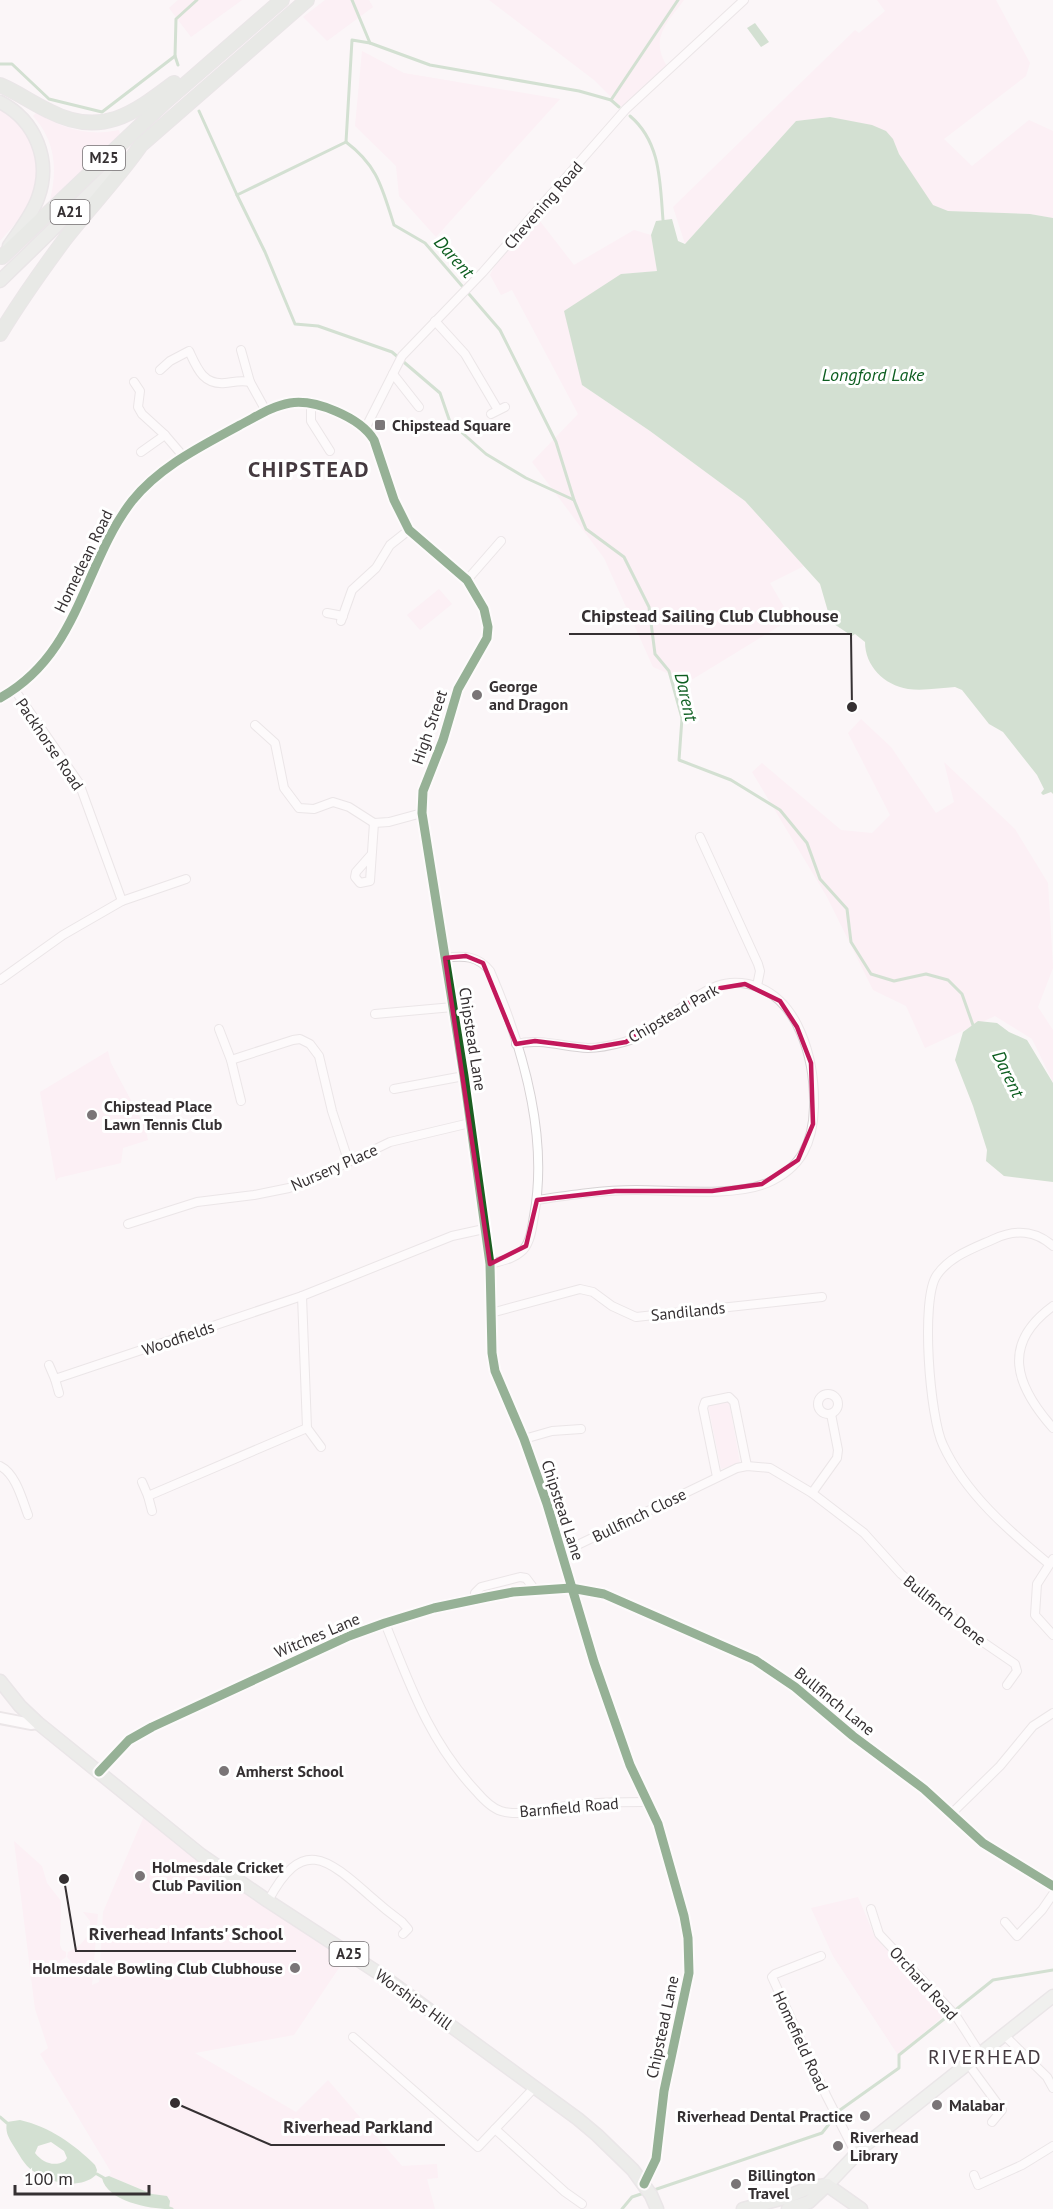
<svg xmlns="http://www.w3.org/2000/svg" width="1053" height="2209" font-family="'PT Sans',sans-serif">
<style>
.green{fill:#fce8f1}
.water{fill:#a2c6a4;fill-rule:evenodd}
.lines{fill:none;stroke-linecap:round;stroke-linejoin:round}
.stream{stroke:#a2c6a4;stroke-width:3}
.minor-casing{stroke:#d7d2d4;stroke-width:10}
.secondary-casing{stroke:#d7d2d4;stroke-width:14}
.primary-casing{stroke:#d5d2d4;stroke-width:15}
.trunk-casing{stroke:#d5d2d4;stroke-width:15}
.motorway-casing{stroke:#d5d2d4;stroke-width:16}
.minor{stroke:#fefefe;stroke-width:8}
.secondary{stroke:#fefefe;stroke-width:10}
.primary{stroke:#e2e8e3;stroke-width:12}
.trunk{stroke:#d9e1da;stroke-width:12}
.motorway{stroke:#d0dad1;stroke-width:14}
.cycleway-casing{stroke:#fff;stroke-width:13}
.cycleway{stroke:#1b5e20;stroke-width:9}
.marked{fill:none;stroke:#c2185b;stroke-width:4.5;stroke-linejoin:round}
.poi-dot{fill:#7a7577;stroke:#fff;stroke-width:2}
.labels{text-anchor:middle;stroke-width:6;stroke-linejoin:round;paint-order:stroke}
.shield{fill:#fff;stroke:#726e70;stroke-width:1.5}
.shield-label{font-size:15px;font-weight:bold;fill:#353032}
.street-label{font-size:16px;fill:#353032;stroke:#fff}
.poi-label{font-size:16px;font-weight:bold;fill:#353032;stroke:#fff;text-anchor:start}
.water-label{font-size:18px;font-style:italic;fill:#0d5e20;stroke:#fff}
.quarter-label{font-size:20px;letter-spacing:1.5px;fill:#44393f;stroke:#fff}
.district-label{font-size:22px;font-weight:bold;letter-spacing:1.5px;fill:#44393f;stroke:#fff}
.leader{fill:none;stroke:#353032;stroke-width:2}
.callout-dot{fill:#353032;stroke:#fff;stroke-width:2}
.callout-label{font-size:18px;text-anchor:middle;font-weight:bold;fill:#353032;stroke:#fff;stroke-width:6;stroke-linejoin:round;paint-order:stroke}
</style>
<rect width="100%" height="100%" fill="#fbf6f8"/>
<g class="green">
<polygon points="178,0 242,0 191,37 169,8"/>
<polygon points="325,0 369,0 373,7 327,41 303,17"/>
<path d="M489 0H684C668 22 649 38 667 66L622 108 594 80Z"/>
<polygon points="877,0 996,0 1030,63 1026,76 944,139 972,166 1029,120 1053,131 1053,218 1030,214 948,211 932,205 899,154 893,139 830,117 796,121 685,244 673,207 855,30 859,33 885,11"/>
<polygon points="362,51 404,73 560,99 436,237 399,196 396,166 355,126"/>
<path d="M0 109C30 128 46 162 33 196 26 214 12 227 0 241Z"/>
<path d="M36 113C63 128 87 137 119 130L120 134 50 200C58 169 55 140 33 116Z"/>
<polygon points="536,216 574,265 634,230 651,235 657,271 621,274 582,385 650,431 745,501 804,566 770,583 791,619 688,682 653,667 604,558 532,462 578,414 512,290 501,295 490,275 495,265"/>
<polygon points="439,589 452,604 420,630 407,615"/>
<polygon points="861,719 891,747 936,813 954,802 944,762 1015,829 1048,883 1053,968 1038,1007 1053,1030 1053,1082 1032,1039 995,1016 925,1048 906,1006 873,990 827,897 752,772 762,763 841,830 872,833 890,815 848,733"/>
<polygon points="108,1051 111,1063 141,1119 144,1118 146,1122 145,1127 148,1140 123,1148 121,1163 58,1178 56,1181 40,1092"/>
<polygon points="729,1401 740,1463 721,1469 708,1405"/>
<path d="M147 1809 205 1857 349 1953 294 2035 195 2053 296 2112 328 2080 402 2166 437 2164 438 2178 427 2179 435 2209H169L170 2201 109 2176 111 2172 40 2054 48 2048 35 2009 14 1841 42 1866 47 1883 61 1901 60 1945 62 1950 66 1952V1957L60 1961 62 1967 66 1968 71 1966 72 1962 67 1957 68 1952C81 1947 91 1935 90 1921L83 1912 98 1914 92 1985 99 1982 103 1912Z"/>
<polygon points="858,1897 875,1937 947,2013 898,2055 833,1956 811,1908"/>
</g>
<g class="water">
<polygon points="755,23 769,42 761,47 747,28"/>
<path d="M830 117 872 125 886 131 893 139 899 154 933 205 948 211 1030 214 1053 218V794L1051 792 1043 795 1041 793 1044 789 1037 775 1003 732 989 724 962 690 955 687C941 688 923 691 908 689 884 685 865 666 865 642L855 634 852 636 831 622 820 584 745 501 650 431 582 385 564 311 621 274 657 271 651 235 656 221 672 219 678 241 685 244 796 121Z"/>
<polygon points="978,1021 997,1023 1009,1032 1027,1040 1053,1083 1053,1182 1004,1176 986,1161 987,1150 973,1106 955,1060 963,1032"/>
<path d="M20 2120C50 2127 74 2144 95 2165L97 2170 96 2175C80 2190 50 2183 33 2171 24 2165 19 2154 13 2145 8 2137 5 2131 7 2122ZM51 2142 64 2151 67 2158 65 2161C54 2167 43 2163 35 2153L38 2146Z"/>
<path d="M109 2176 152 2194 167 2196 170 2201 169 2209C149 2209 107 2201 102 2178Z"/>
</g>
<g class="lines">
<g class="stream">
<polyline points="352,0 370,43 430,65 579,91 611,100 619,107"/>
<polyline points="0,64 12,64 49,99 102,112 175,56"/>
<polyline points="178,65 175,56 176,19 197,0"/>
<polyline points="611,100 678,0"/>
<path d="M199 111 237 195 346 142C378 166 382 188 394 225L425 243 500 330 556 442 574 500 586 529 624 557 649 607 655 654 669 671 682 718 679 760 731 780 780 810 807 843 820 879 847 909 851 942 871 974 894 981 926 974 948 980 962 994 974 1028"/>
<path d="M630 116C661 142 660 183 663 220"/>
<polyline points="346,142 352,40 370,43"/>
<polyline points="237,195 265,252 295,324 318,326 392,352 440,393 450,422 486,454 526,478 574,500"/>
<polyline points="0,2117 7,2123"/>
<polyline points="97,2174 104,2178"/>
<polyline points="651,2191 822,2133 840,2110 899,2068 899,2055 993,1980 1053,1970"/>
<polyline points="169,2208 172,2209"/>
<polyline points="622,2209 632,2197 644,2193"/>
</g>
<defs>
<g id="minor">
<polyline points="435,321 465,354 498,410"/>
<polyline points="241,350 250,382"/>
<path d="M160 370 170 361 189 351C197 368 203 385 225 383 234 382 241 380 250 382L266 411"/>
<polyline points="393,374 419,407"/>
<polyline points="134,382 140,391 138,407 142,414 165,435 183,456"/>
<polyline points="311,404 311,421 330,451"/>
<polyline points="491,414 505,407"/>
<polyline points="365,429 402,356 483,272 626,109 744,0"/>
<polyline points="141,452 165,435"/>
<polyline points="467,580 501,541"/>
<polyline points="327,613 343,616"/>
<polyline points="341,621 352,590 376,568 390,545 409,530"/>
<path d="M0 698C80 654 83 564 132 501 160 466 202 446 240 425 256 417 272 406 290 403 315 399 360 417 374 440L394 500 409 530 467 580 484 609 488 627 487 638 458 689 443 740 423 791 422 813 464 1076 490 1264 492 1353 495 1371 524 1439 547 1504 594 1662 630 1765 658 1824 684 1916 688 1938 689 1973 664 2091 656 2159 644 2184"/>
<polyline points="255,725 275,743 284,788 299,808 314,809 333,802 349,807 374,823 389,822 422,813"/>
<polyline points="700,837 758,964 760,971 757,986"/>
<polyline points="371,855 356,872 355,877 360,883 370,881 374,823"/>
<polyline points="122,901 186,879"/>
<path d="M445 958C464 955 478 956 490 971 522 1045 549 1135 534 1216 532 1227 531 1241 523 1250 514 1259 501 1261 490 1264"/>
<polyline points="0,980 63,935 122,901 79,783 14,689"/>
<polyline points="375,1014 453,1007"/>
<polyline points="219,1029 231,1060 241,1101"/>
<path d="M516 1044C540 1038 564 1047 588 1048 600 1048 613 1045 624 1042 660 1032 683 999 717 986 727 982 738 982 748 984 800 995 815 1062 814 1107 813 1142 802 1168 767 1183 733 1197 674 1190 636 1190 603 1190 570 1195 537 1200"/>
<polyline points="231,1060 293,1040 300,1039 310,1044 319,1056 332,1111 348,1160"/>
<polyline points="394,1089 464,1076"/>
<polyline points="128,1224 197,1202 254,1195 289,1188 307,1182 390,1142 470,1123"/>
<path d="M1053 1306C1001 1344 1015 1385 1053 1428"/>
<polyline points="491,1313 580,1289 593,1292 612,1306 636,1317 822,1297"/>
<polyline points="49,1365 55,1379 302,1296"/>
<polyline points="55,1379 59,1393"/>
<circle cx="828" cy="1404" r="10"/>
<polyline points="307,1428 321,1447"/>
<polyline points="524,1439 552,1431 581,1429"/>
<path d="M0 1466C16 1474 22 1499 28 1515"/>
<polyline points="717,1477 703,1408 705,1402 729,1397 734,1402 747,1466"/>
<polyline points="142,1482 148,1496"/>
<polyline points="812,1493 837,1458 838,1450 831,1414"/>
<polyline points="152,1511 148,1496 307,1428 302,1296 452,1236 484,1229"/>
<polyline points="561,1553 737,1468 747,1466 770,1468 812,1493 864,1533 901,1574 980,1640 1015,1664 1017,1671 1007,1685"/>
<polyline points="1053,1559 1037,1584 1035,1615 1053,1635"/>
<path d="M1049 1564C1009 1531 965 1493 943 1445 930 1419 920 1298 937 1275 950 1256 974 1248 994 1239 1016 1229 1035 1230 1053 1246"/>
<polyline points="475,1599 475,1593 481,1587 520,1577 526,1578 535,1590"/>
<path d="M385 1623C410 1685 429 1741 476 1791 482 1798 491 1808 501 1811 524 1818 559 1805 583 1804 604 1802 626 1802 647 1802"/>
<polyline points="99,1772 129,1740 152,1727 349,1636 385,1623 434,1608 487,1597 513,1592 571,1588 604,1594 755,1660 795,1687 853,1736 924,1789 983,1843 1053,1886"/>
<polyline points="951,1814 1000,1766 1033,1726 1053,1713"/>
<path d="M268 1901C302 1837 326 1857 370 1896 380 1905 391 1914 402 1922L408 1929 403 1934"/>
<polyline points="871,1909 879,1934 956,2016 981,2055"/>
<polyline points="1005,1922 1017,1936 1042,1910 1053,1894"/>
<polyline points="821,1956 775,1974 772,1977 826,2095 856,2154"/>
<polyline points="1004,2035 1047,2077 1053,2088"/>
<polyline points="353,2037 478,2147 534,2088"/>
<polyline points="969,2065 1002,2110 992,2122"/>
<polyline points="495,2129 565,2192 582,2204"/>
<polyline points="974,2175 978,2185 1022,2165 1053,2146"/>
</g>
<polyline id="secondary" points="0,1718 31,1724 38,1723"/>
<polyline id="primary" points="827,2185 864,2146 1053,1996"/>
<g id="trunk">
<path d="M0 102C35 120 52 160 38 198 32 215 19 231 9 246"/>
<polyline points="0,281 122,162"/>
<polyline points="0,1681 20,1706 38,1723 201,1855 268,1901 380,1974 578,2119 597,2135 633,2170 651,2195 657,2209"/>
<polyline points="827,2185 861,2209"/>
<polyline points="743,2209 784,2198 811,2187 827,2185"/>
<polyline points="788,2209 809,2202 827,2185"/>
</g>
<g id="motorway">
<path d="M0 85C17 92 32 103 49 111 101 138 133 114 174 83"/>
<polyline points="2,257 165,102 282,0"/>
<path d="M0 334C20 301 42 270 65 239 90 207 118 178 141 145L307 0"/>
</g>
</defs>
<use href="#minor" class="minor-casing"/>
<use href="#secondary" class="secondary-casing"/>
<use href="#primary" class="primary-casing"/>
<use href="#trunk" class="trunk-casing"/>
<use href="#motorway" class="motorway-casing"/>
<use href="#minor" class="minor"/>
<use href="#secondary" class="secondary"/>
<use href="#primary" class="primary"/>
<use href="#trunk" class="trunk"/>
<use href="#motorway" class="motorway"/>
<defs>
<g id="cycleway">
<path d="M0 698C80 654 83 564 132 501 160 466 202 446 240 425 256 417 272 406 290 403 315 399 360 417 374 440L394 500 409 530 467 580 484 609 488 627 487 638 458 689 443 740 423 791 422 813 464 1076 490 1264 492 1353 495 1371 524 1439 547 1504 594 1662 630 1765 658 1824 684 1916 688 1938 689 1973 664 2091 656 2159 644 2184"/>
<polyline points="99,1772 129,1740 152,1727 349,1636 385,1623 434,1608 487,1597 513,1592 571,1588 604,1594 755,1660 795,1687 853,1736 924,1789 983,1843 1053,1886"/>
</g>
</defs>
<use href="#cycleway" class="cycleway-casing"/>
<use href="#cycleway" class="cycleway"/>
</g>
<path d="M0 0H1053V2209H0ZM466 956 483 963 516 1044 535 1041 591 1048 626 1042 709 990 745 984 780 1001 797 1027 811 1063 813 1124 798 1160 762 1184 712 1191H615L537 1200 526 1246 490 1264 445 958Z" fill="#fbf6f8" fill-opacity=".55" fill-rule="evenodd"/>
<path class="marked" d="M466 956 483 963 516 1044 535 1041 591 1048 626 1042 709 990 745 984 780 1001 797 1027 811 1063 813 1124 798 1160 762 1184 712 1191H615L537 1200 526 1246 490 1264 445 958Z"/>
<g class="poi-dot">
<rect x="374" y="419" width="12" height="12" rx="3"/>
<circle cx="477" cy="695" r="6"/>
<circle cx="92" cy="1115" r="6"/>
<circle cx="224" cy="1771" r="6"/>
<circle cx="140" cy="1876" r="6"/>
<circle cx="295" cy="1968" r="6"/>
<circle cx="937" cy="2105" r="6"/>
<circle cx="865" cy="2116" r="6"/>
<circle cx="838" cy="2146" r="6"/>
<circle cx="736" cy="2184" r="6"/>
</g>
<g class="labels">
<g class="shield">
<rect x="83" y="146" width="42" height="24" rx="4.5"/>
<rect x="50.5" y="200" width="39" height="24" rx="4.5"/>
<rect x="329.5" y="1942" width="39" height="24" rx="4.5"/>
</g>
<g class="shield-label">
<text x="104" y="163">M25</text>
<text x="70" y="217">A21</text>
<text x="349" y="1959">A25</text>
</g>
<g class="street-label">
<text transform="translate(543 205) rotate(-49)" y="6">Chevening Road</text>
<text transform="translate(83 561) rotate(-64)" y="6">Homedean Road</text>
<text transform="translate(429 727) rotate(-71)" y="6">High Street</text>
<text transform="translate(50 744) rotate(56)" y="6">Packhorse Road</text>
<text transform="translate(673 1013) rotate(-30)" y="6">Chipstead Park</text>
<text transform="translate(473 1039) rotate(81)" y="6">Chipstead Lane</text>
<text transform="translate(334 1167) rotate(-24)" y="6">Nursery Place</text>
<text transform="translate(688 1311) rotate(-6)" y="6">Sandilands</text>
<text transform="translate(178 1338) rotate(-19)" y="6">Woodfields</text>
<text transform="translate(563 1510) rotate(72)" y="6">Chipstead Lane</text>
<text transform="translate(639 1515) rotate(-26)" y="6">Bullfinch Close</text>
<text transform="translate(945 1610) rotate(39)" y="6">Bullfinch Dene</text>
<text transform="translate(317 1635) rotate(-23)" y="6">Witches Lane</text>
<text transform="translate(835 1701) rotate(39)" y="6">Bullfinch Lane</text>
<text transform="translate(569 1807) rotate(-5)" y="6">Barnfield Road</text>
<text transform="translate(924 1983) rotate(48)" y="6">Orchard Road</text>
<text transform="translate(414 1999) rotate(36)" y="6">Worships Hill</text>
<text transform="translate(662 2027) rotate(-78)" y="6">Chipstead Lane</text>
<text transform="translate(801 2041) rotate(65)" y="6">Homefield Road</text>
</g>
<g class="poi-label">
<text x="392" y="431">Chipstead Square</text>
<text x="489" y="692">George<tspan x="489" dy="18">and Dragon</tspan></text>
<text x="104" y="1112">Chipstead Place<tspan x="104" dy="18">Lawn Tennis Club</tspan></text>
<text x="236" y="1777">Amherst School</text>
<text x="152" y="1873">Holmesdale Cricket<tspan x="152" dy="18">Club Pavilion</tspan></text>
<text x="283" y="1974" text-anchor="end">Holmesdale Bowling Club Clubhouse</text>
<text x="949" y="2111">Malabar</text>
<text x="853" y="2122" text-anchor="end">Riverhead Dental Practice</text>
<text x="850" y="2143">Riverhead<tspan x="850" dy="18">Library</tspan></text>
<text x="748" y="2181">Billington<tspan x="748" dy="18">Travel</tspan></text>
</g>
<g class="water-label">
<text transform="translate(454 257) rotate(48)" y="6">Darent</text>
<text x="873" y="381">Longford Lake</text>
<text transform="translate(686 697) rotate(77)" y="6">Darent</text>
<text transform="translate(1008 1074) rotate(64)" y="6">Darent</text>
</g>
<g class="quarter-label">
<text x="985" y="2064">RIVERHEAD</text>
</g>
<g class="district-label">
<text x="309" y="477">CHIPSTEAD</text>
</g>
</g>
<path class="leader" d="M852 707L851 634H569M64 1879L76 1951H296M175 2103L271 2145H445"/>
<g class="callout-dot">
<circle cx="852" cy="707" r="6"/>
<circle cx="64" cy="1879" r="6"/>
<circle cx="175" cy="2103" r="6"/>
</g>
<g class="callout-label">
<text x="710" y="622">Chipstead Sailing Club Clubhouse</text>
<text x="186" y="1940">Riverhead Infants' School</text>
<text x="358" y="2133">Riverhead Parkland</text>
</g>
<path d="M15 2185v9h134v-9" fill="none" stroke="#353032" stroke-width="3"/>
<text x="24" y="2185" font-size="18" fill="#353032" stroke="#ffffff" stroke-width="4.5" paint-order="stroke">100 m</text>
</svg>
